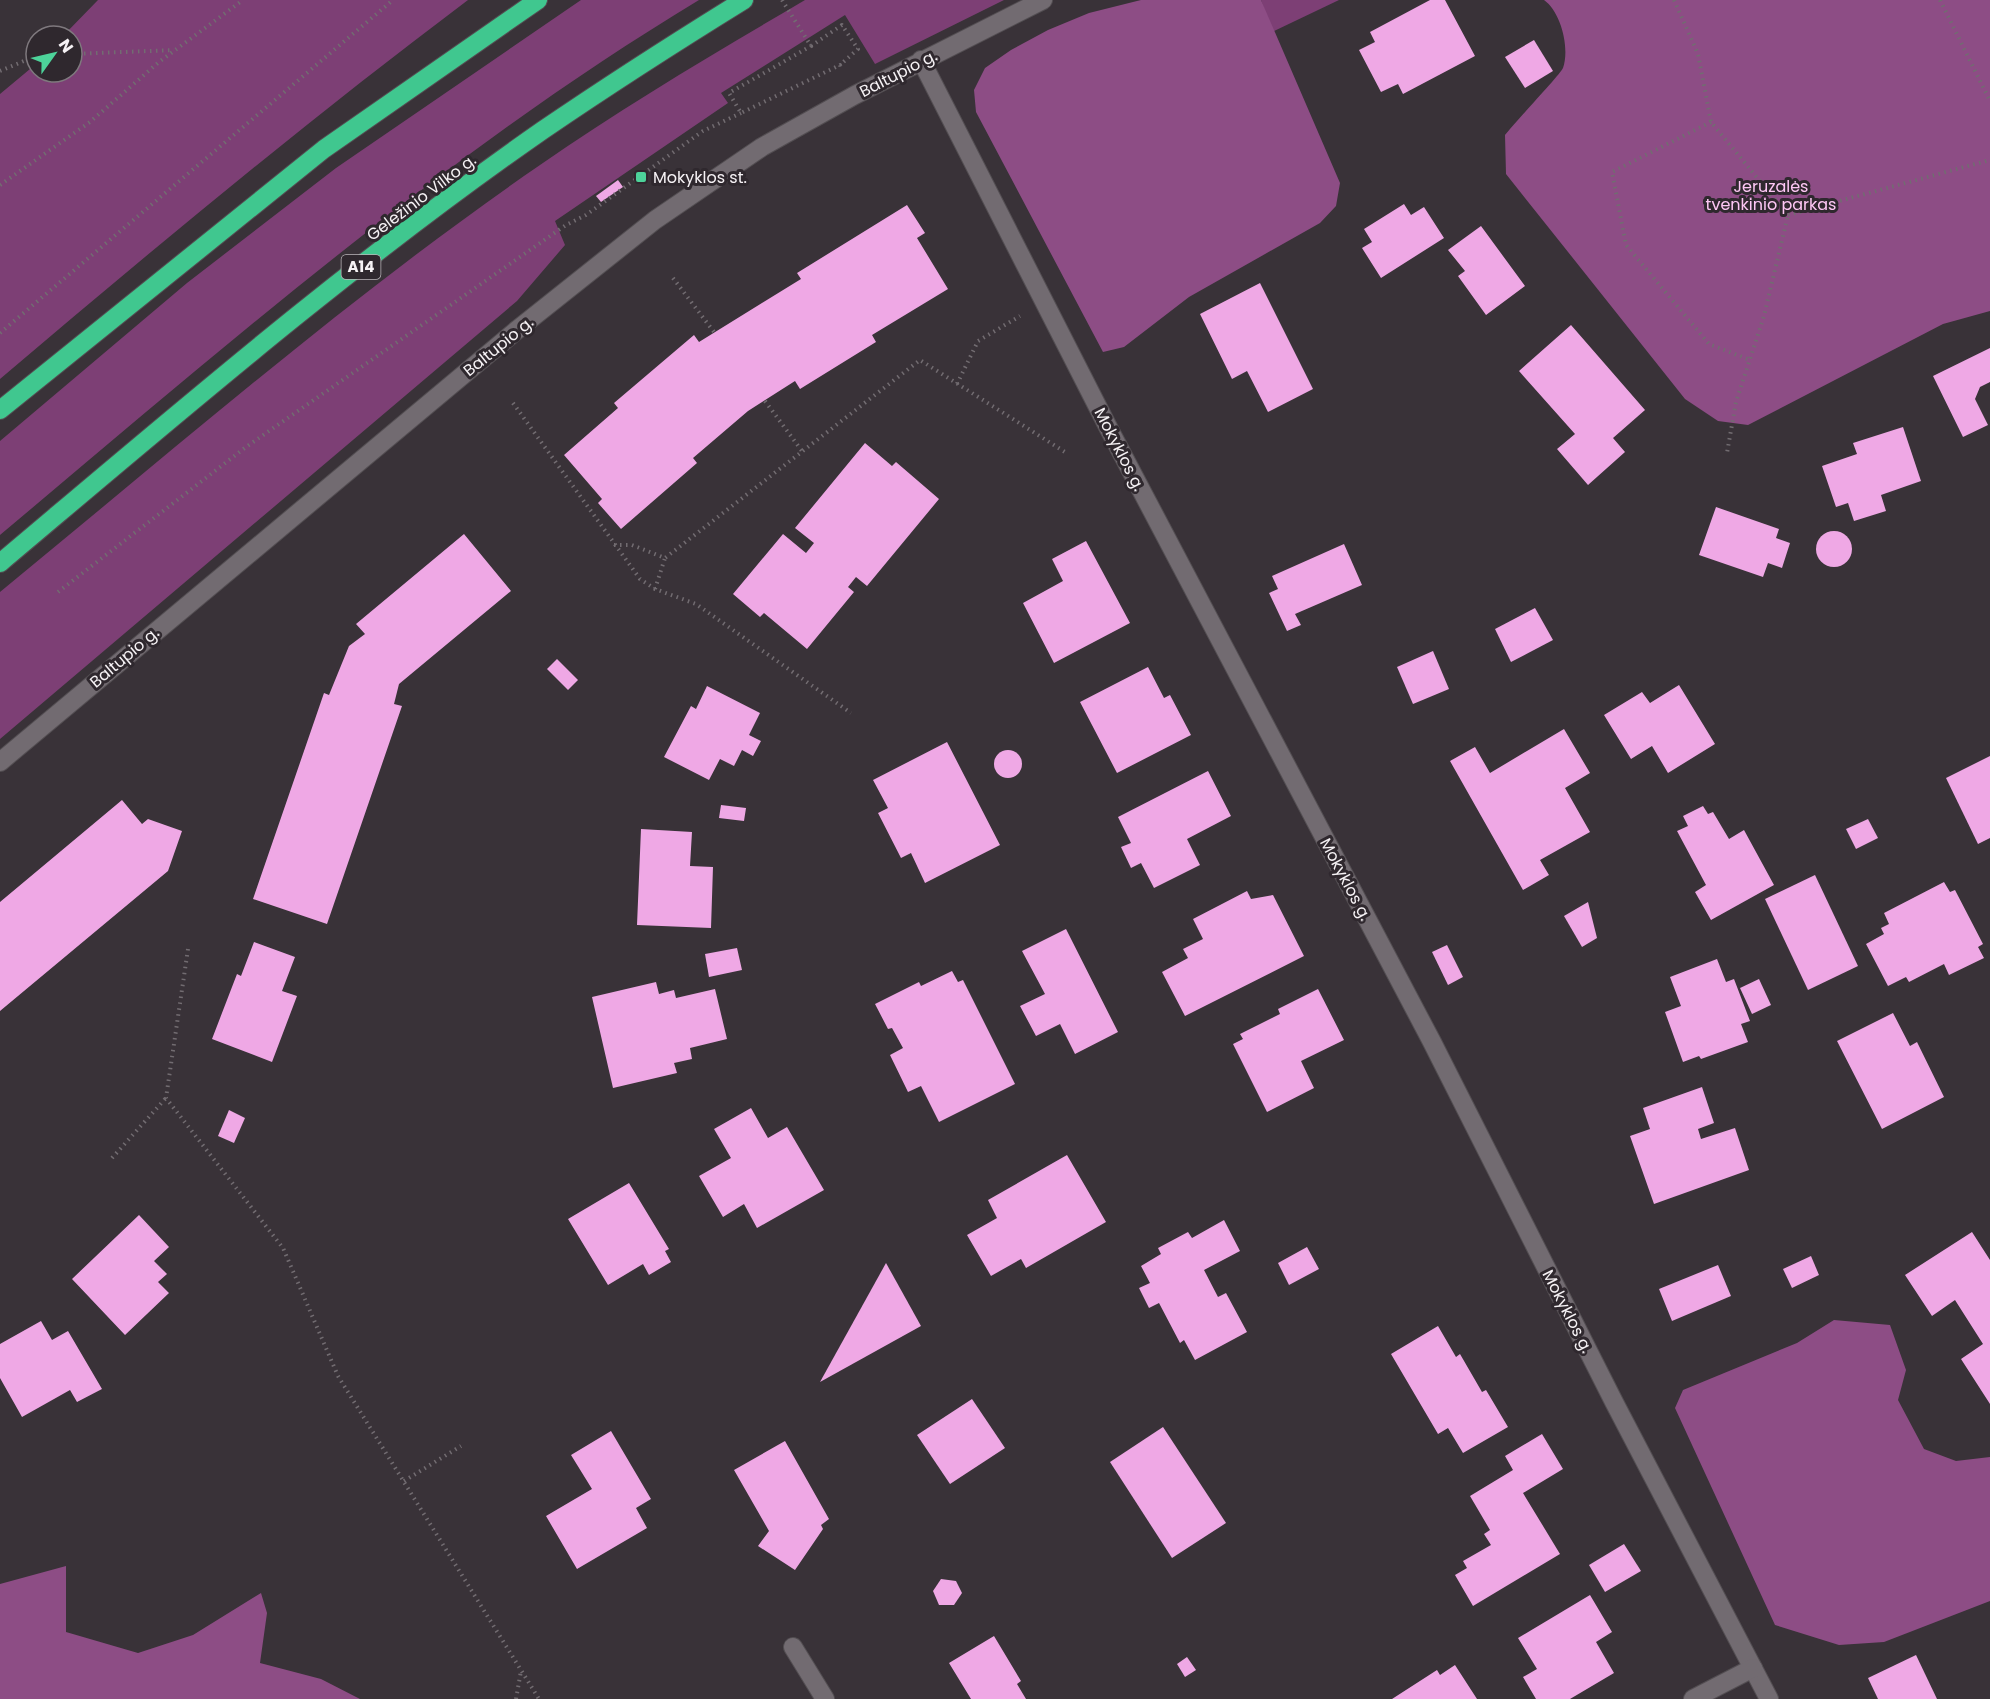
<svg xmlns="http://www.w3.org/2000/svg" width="1990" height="1699" font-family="Poppins,sans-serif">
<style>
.green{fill:#7d3f75}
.forest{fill:#8d4d85}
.building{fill:#efa8e5}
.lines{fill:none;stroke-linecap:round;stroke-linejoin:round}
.street-casing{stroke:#534e52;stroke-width:20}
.secondary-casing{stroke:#534e52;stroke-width:20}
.highway-casing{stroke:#534e52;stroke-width:20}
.path{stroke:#726c71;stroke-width:4;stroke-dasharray:1.5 4.5;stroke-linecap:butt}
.street{stroke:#726b71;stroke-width:18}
.secondary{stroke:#726b71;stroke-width:18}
.highway{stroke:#40c78f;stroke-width:18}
.poi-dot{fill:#4dd39a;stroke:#2f282e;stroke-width:2}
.labels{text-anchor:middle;stroke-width:6;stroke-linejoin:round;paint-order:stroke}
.shield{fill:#2f282e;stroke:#bab5b9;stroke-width:1.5}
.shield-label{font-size:15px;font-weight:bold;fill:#f6f2f5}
.street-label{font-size:16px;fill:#f6f2f5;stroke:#2f282e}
.poi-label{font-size:16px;fill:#f6f2f5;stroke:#2f282e;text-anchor:start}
.park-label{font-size:16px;fill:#fec7f5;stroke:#2f282e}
</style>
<rect width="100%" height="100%" fill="#393238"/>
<g class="green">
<path d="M98 0H468C307 121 153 249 0 379V94L36 64V72H72V36H63Z"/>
<path d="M581 0H699C447 152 224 347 0 535V441L187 283 336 168Z"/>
<path d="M805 0H1004L875 64 845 15 721 93 728 103 555 221 565 245 517 301 0 739V592C177 447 351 295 540 165 626 105 715 53 805 0Z"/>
<polygon points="1261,0 1339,0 1272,32"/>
</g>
<g class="forest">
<polygon points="1141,0 1261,0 1340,183 1336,206 1320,223 1189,297 1124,347 1103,352 976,112 974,90 985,68 1011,50 1048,30 1089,13"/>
<path d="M1544 0H1990V311L1943 324 1748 425 1718 421 1685 399 1506 174 1505 135C1514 123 1560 75 1563 68 1570 48 1561 12 1544 0Z"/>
<polygon points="1834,1320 1890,1325 1906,1370 1898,1400 1924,1449 1956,1461 1990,1457 1990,1601 1884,1642 1839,1645 1775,1625 1675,1408 1683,1390 1797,1343"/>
<polygon points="66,1566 66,1632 138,1653 193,1635 261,1593 267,1613 260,1663 321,1679 360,1699 0,1699 0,1584"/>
</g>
<g class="building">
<polygon points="1430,0 1445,0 1475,56 1403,94 1398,84 1381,92 1359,50 1375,42 1370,32"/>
<polygon points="1534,40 1553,71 1525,88 1505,57"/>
<polygon points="618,180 623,187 601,202 596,196"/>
<polygon points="1404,204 1411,215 1424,207 1444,238 1381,278 1362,248 1372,242 1364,229"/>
<polygon points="907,205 925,233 917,238 948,289 872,335 876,342 800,389 795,381 748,411 693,458 697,463 621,529 598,503 602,499 564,455 618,408 614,403 694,335 699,342 801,279 797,273"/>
<polygon points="1481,226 1525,286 1486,315 1458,276 1465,271 1448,250"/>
<polygon points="1260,283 1313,389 1268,412 1247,371 1232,379 1200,314"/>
<polygon points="1571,325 1645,410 1613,438 1625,452 1588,485 1557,449 1575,434 1519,371"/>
<polygon points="1990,348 1990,382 1980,387 1975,399 1988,425 1963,437 1933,376"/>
<polygon points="1903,427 1921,481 1881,495 1886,511 1854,521 1848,503 1836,507 1822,466 1857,454 1853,443"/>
<polygon points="865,443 892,466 896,462 939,499 867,586 856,577 848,587 854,592 807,649 764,613 760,617 733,594 783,534 806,553 814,543 795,528"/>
<polygon points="1716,507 1779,529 1776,538 1790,543 1782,568 1768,563 1763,577 1699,555"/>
<circle cx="1834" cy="549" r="18"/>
<polygon points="464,534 511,591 399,684 394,704 402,706 327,924 253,899 324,693 329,695 349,646 365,634 356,624"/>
<polygon points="1086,541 1130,623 1054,663 1023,603 1063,581 1052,559"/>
<polygon points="1344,544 1362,585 1295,614 1301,625 1287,631 1269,593 1278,589 1272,576"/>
<polygon points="1535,608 1553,640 1511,662 1495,629"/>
<polygon points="1433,651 1449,689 1413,704 1397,667"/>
<polygon points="557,659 578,680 568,690 547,669"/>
<polygon points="1148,667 1164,698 1170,695 1191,735 1117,773 1080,702"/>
<polygon points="1679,685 1715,744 1668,773 1652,746 1631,759 1604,715 1642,692 1650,703"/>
<polygon points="707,686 760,713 749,735 761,741 753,756 742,750 734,766 720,759 709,780 664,757 691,706 696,709"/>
<polygon points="1564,729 1590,773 1565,788 1590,832 1540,860 1549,875 1523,890 1450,761 1475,747 1490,773"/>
<polygon points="947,742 1000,845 925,883 911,853 901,858 878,813 888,808 873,780"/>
<circle cx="1008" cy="764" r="14"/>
<polygon points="1990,756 1990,838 1978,844 1946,778"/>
<polygon points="1208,771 1231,816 1187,839 1200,865 1154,888 1141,863 1131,868 1121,847 1131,843 1118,817"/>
<polygon points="122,800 142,824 148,819 182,831 168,871 0,1011 0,902"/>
<polygon points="721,805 746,808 744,821 719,818"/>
<polygon points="1703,806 1708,814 1713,812 1729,839 1744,830 1774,885 1711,920 1695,892 1706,885 1677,831 1688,826 1683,816"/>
<polygon points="1868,819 1878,838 1856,849 1846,829"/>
<polygon points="641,829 692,832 690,866 713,867 711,928 637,925"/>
<polygon points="1815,875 1858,966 1808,990 1765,899"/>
<polygon points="1944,882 1950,892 1955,890 1983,944 1978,947 1984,958 1949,975 1944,964 1909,982 1906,977 1888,986 1866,944 1884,934 1881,928 1889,924 1884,913"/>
<polygon points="1247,891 1251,899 1273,895 1304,956 1185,1016 1162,972 1188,958 1183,949 1203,939 1193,919"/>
<polygon points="1588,902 1597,938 1582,947 1564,916"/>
<polygon points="1066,929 1118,1032 1075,1054 1060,1024 1036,1036 1020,1006 1045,994 1022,951"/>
<polygon points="254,942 295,957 282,991 297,996 272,1062 212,1039 237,974 241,976"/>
<polygon points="1447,945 1463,977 1448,985 1432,952"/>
<polygon points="737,948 742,970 709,977 705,954"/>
<polygon points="1717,959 1726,982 1734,979 1750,1021 1741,1024 1748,1042 1701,1059 1699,1056 1683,1062 1665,1012 1681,1006 1670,977"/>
<polygon points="952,971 958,982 963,980 1015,1084 939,1122 921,1086 908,1092 890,1055 903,1048 892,1028 888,1029 875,1004 919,982 921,986"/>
<polygon points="1759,979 1771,1005 1752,1014 1740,988"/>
<polygon points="656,982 659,994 674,990 676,998 715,989 727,1039 690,1048 692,1059 674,1063 677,1073 613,1088 592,997"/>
<polygon points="1318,989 1344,1040 1301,1061 1314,1088 1267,1112 1233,1044 1243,1039 1240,1034 1280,1014 1278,1009"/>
<polygon points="1893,1013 1910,1046 1917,1042 1944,1097 1882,1129 1837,1041"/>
<polygon points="1702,1087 1714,1123 1698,1129 1701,1139 1735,1128 1749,1170 1654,1204 1630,1136 1650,1129 1643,1108"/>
<polygon points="751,1108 768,1138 787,1127 824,1190 757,1228 744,1204 723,1217 699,1176 731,1158 714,1129"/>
<polygon points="229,1110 245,1118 234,1143 218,1136"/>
<polygon points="1067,1155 1106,1222 1026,1268 1021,1259 991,1276 967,1235 997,1218 988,1200"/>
<polygon points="629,1183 669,1249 665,1251 671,1262 649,1275 643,1264 608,1285 568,1219"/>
<polygon points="139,1215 169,1247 154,1261 167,1274 158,1282 169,1293 125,1335 72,1279"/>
<polygon points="1224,1220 1240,1251 1204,1270 1218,1297 1226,1293 1247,1332 1195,1360 1184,1340 1180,1343 1159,1303 1149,1308 1139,1288 1150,1283 1141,1266 1161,1254 1158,1248 1188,1232 1192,1238"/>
<polygon points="1972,1232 1990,1260 1990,1404 1961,1359 1983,1344 1955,1300 1932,1316 1905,1275"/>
<polygon points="1307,1247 1319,1269 1289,1285 1278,1263"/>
<polygon points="1811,1256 1819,1275 1792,1288 1783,1269"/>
<polygon points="886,1263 921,1326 820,1382"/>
<polygon points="1718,1265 1731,1296 1672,1321 1659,1289"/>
<polygon points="41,1321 52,1340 68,1331 102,1389 77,1402 70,1390 22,1417 0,1378 0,1344"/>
<polygon points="1438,1326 1456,1357 1460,1354 1482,1392 1486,1390 1508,1427 1463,1453 1448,1428 1438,1434 1391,1354"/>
<polygon points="972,1399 1005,1448 950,1484 917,1435"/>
<polygon points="1163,1427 1226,1523 1172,1558 1110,1462"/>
<polygon points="611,1431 651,1499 636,1508 647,1528 577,1569 546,1516 592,1489 571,1455"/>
<polygon points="1542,1434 1563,1469 1523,1493 1560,1554 1473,1606 1455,1575 1467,1568 1463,1561 1491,1545 1484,1534 1490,1530 1470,1496 1513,1470 1505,1456"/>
<polygon points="785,1441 829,1519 821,1525 823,1529 795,1570 758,1546 769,1531 734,1470"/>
<polygon points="1624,1544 1641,1571 1605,1592 1589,1565"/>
<polygon points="941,1579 956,1581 962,1593 954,1605 939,1605 933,1591"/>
<polygon points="1590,1595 1612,1632 1596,1642 1614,1673 1570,1699 1536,1699 1523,1677 1537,1669 1518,1638"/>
<polygon points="994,1636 1021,1681 1017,1684 1026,1699 971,1699 949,1663"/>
<polygon points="1916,1655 1937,1699 1878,1699 1868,1678"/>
<polygon points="1187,1657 1196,1670 1185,1677 1177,1664"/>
<polygon points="1455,1665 1477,1699 1392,1699 1437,1670 1440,1675"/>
</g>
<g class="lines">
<defs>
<g id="street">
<polyline points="921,60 1109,429 1432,1042 1614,1402 1769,1699"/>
<polyline points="793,1647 825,1699"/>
<polyline points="1693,1699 1753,1668"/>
</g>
<polyline id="secondary" points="0,762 518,329 655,220 762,147 855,95 1043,0"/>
<g id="highway">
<polyline points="0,410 324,149 538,0"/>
<path d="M0 563C177 414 353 262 543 130 609 85 676 42 744 0"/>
</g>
</defs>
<use href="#street" class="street-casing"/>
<use href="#secondary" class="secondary-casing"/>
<use href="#highway" class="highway-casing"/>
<g class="path">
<polyline points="782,0 811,46 729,93 741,113 840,65 842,70"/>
<polyline points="1674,0 1698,54 1711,122 1788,215 1764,316 1736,402 1727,453"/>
<polyline points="1940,0 1990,101"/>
<polyline points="811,46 842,25 858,49 840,65"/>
<polyline points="72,54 174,50"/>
<polyline points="0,71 36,56"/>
<polyline points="1711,122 1612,172 1626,245 1709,344 1750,360"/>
<polyline points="0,185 90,122 159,62 243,0"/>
<polyline points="1788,215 1990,160"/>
<polyline points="673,278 714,332"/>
<polyline points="0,333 393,0"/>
<polyline points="957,384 978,341 1020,316"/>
<polyline points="765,401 802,451"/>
<polyline points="513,403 640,579 655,589 696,604 851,713"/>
<polyline points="614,545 632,545 665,558 920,360 1068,454"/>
<polyline points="655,589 665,558"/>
<polyline points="58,592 246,447 566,225 586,215 703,131 741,113"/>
<polyline points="188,949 166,1098 283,1248 338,1376 539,1699"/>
<polyline points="112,1158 166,1098"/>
<polyline points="404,1481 461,1446"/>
<polyline points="516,1699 521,1671"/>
</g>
<use href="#street" class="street"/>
<use href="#secondary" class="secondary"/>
<use href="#highway" class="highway"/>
</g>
<rect class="poi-dot" x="635" y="171" width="12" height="12" rx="3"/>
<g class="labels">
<rect class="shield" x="341.5" y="255" width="39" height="24" rx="4.5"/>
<g class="shield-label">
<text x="361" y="272">A14</text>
</g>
<g class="street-label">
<text transform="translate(898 73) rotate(-27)" y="6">Baltupio g.</text>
<text transform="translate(421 197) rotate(-37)" y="6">Geležinio Vilko g.</text>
<text transform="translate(498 346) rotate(-39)" y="6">Baltupio g.</text>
<text transform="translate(1120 449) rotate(63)" y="6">Mokyklos g.</text>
<text transform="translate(124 657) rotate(-40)" y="6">Baltupio g.</text>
<text transform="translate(1346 879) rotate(62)" y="6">Mokyklos g.</text>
<text transform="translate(1568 1311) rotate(63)" y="6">Mokyklos g.</text>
</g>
<g class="poi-label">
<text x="653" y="183">Mokyklos st.</text>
</g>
<g class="park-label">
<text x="1771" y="192">Jeruzalės<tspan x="1771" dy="18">tvenkinio parkas</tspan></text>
</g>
</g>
<g transform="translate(54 54) rotate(56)"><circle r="28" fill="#2f282e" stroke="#7f797e" stroke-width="1.5"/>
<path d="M0-4.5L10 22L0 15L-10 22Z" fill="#4dd39a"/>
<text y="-9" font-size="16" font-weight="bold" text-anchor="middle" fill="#f6f2f5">N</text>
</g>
</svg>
